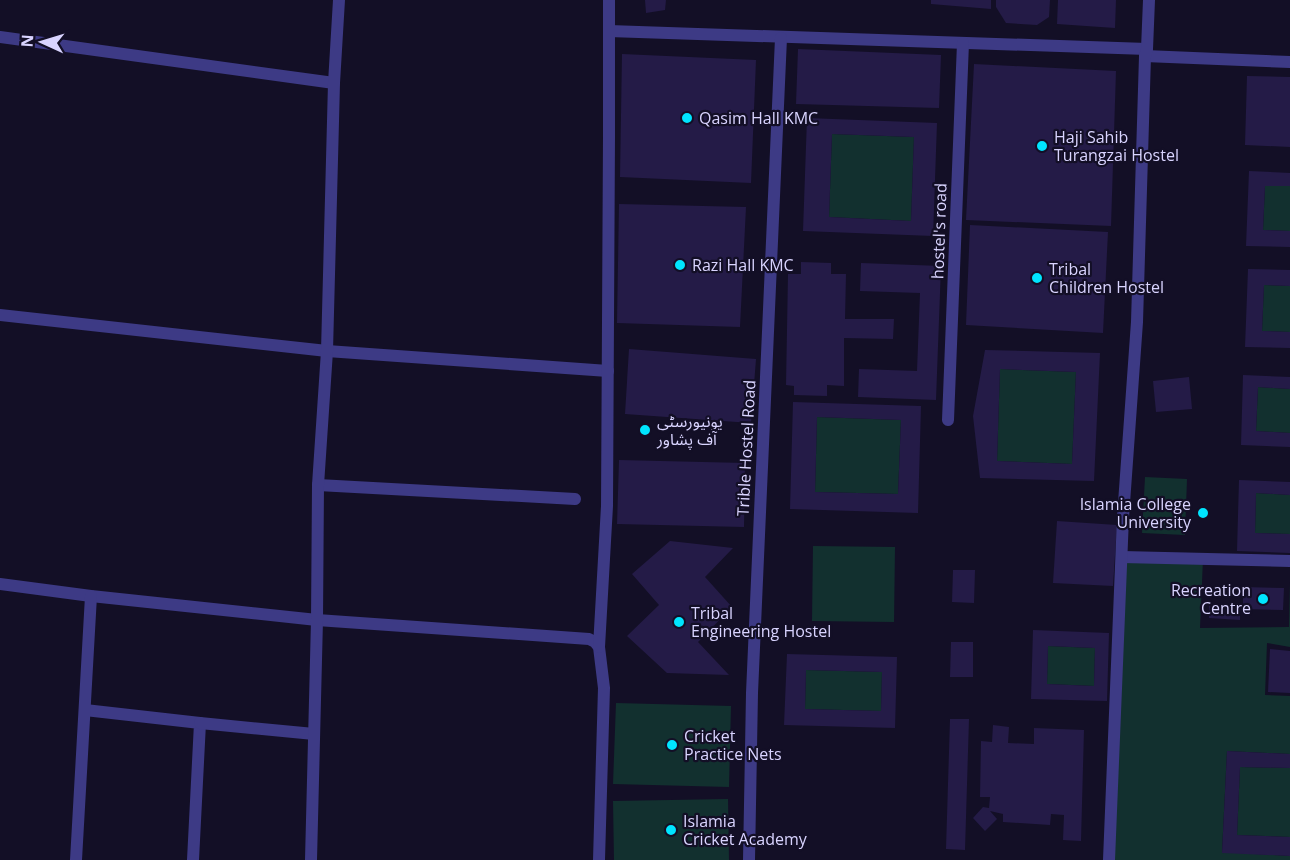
<svg xmlns="http://www.w3.org/2000/svg" width="1290" height="860" font-family="'Open Sans','Noto Sans Arabic',sans-serif">
<style>
.green{fill:#12302f}
.building{fill:#241b47;fill-rule:evenodd}
.lines{fill:none;stroke-linecap:round;stroke-linejoin:round}
.minor{stroke:#3d3a85;stroke-width:12}
.poi-dot{fill:#00e5ff;stroke:#130f26;stroke-width:2}
.labels{text-anchor:middle;stroke-width:4.5;stroke-linejoin:round;paint-order:stroke}
.poi-label{font-size:16px;fill:#d9d4ff;stroke:#130f26;text-anchor:start}
.street-label{font-size:16px;fill:#d9d4ff;stroke:#130f26}
</style>
<rect width="100%" height="100%" fill="#130f26"/>
<g class="green">
<polygon points="832,134 914,137 911,221 829,217"/>
<polygon points="1265,186 1290,186 1290,231 1263,230"/>
<polygon points="1264,285 1290,286 1290,332 1262,331"/>
<polygon points="1000,369 1076,372 1072,464 997,461"/>
<polygon points="1258,387 1290,389 1290,433 1256,431"/>
<polygon points="817,417 901,420 898,494 815,492"/>
<polygon points="1145,477 1187,479 1185,535 1142,533"/>
<polygon points="1256,493 1290,495 1290,534 1255,533"/>
<polygon points="813,546 895,547 894,622 812,621"/>
<polygon points="1122,557 1203,559 1200,628 1289,627 1290,582 1290,647 1267,643 1265,695 1290,696 1290,754 1227,751 1222,852 1290,856 1290,860 1109,860"/>
<polygon points="1048,646 1095,648 1094,686 1047,684"/>
<polygon points="806,670 882,672 881,711 805,709"/>
<polygon points="616,703 731,706 729,787 613,784"/>
<polygon points="1240,767 1290,768 1290,837 1237,835"/>
<polygon points="728,799 729,860 614,860 613,801"/>
</g>
<g class="building">
<polygon points="645,0 666,0 665,10 646,13"/>
<polygon points="931,0 991,0 991,9 931,4"/>
<polygon points="996,0 1050,0 1049,17 1037,25 1006,23 996,7"/>
<polygon points="1058,0 1116,0 1115,28 1057,24"/>
<polygon points="798,49 941,55 939,108 796,104"/>
<polygon points="622,54 756,60 751,183 620,177"/>
<polygon points="974,64 1116,71 1111,226 966,220"/>
<polygon points="1247,76 1290,77 1290,147 1245,145"/>
<path d="M807 118 937 123 933 236 803 231ZM832 134 914 137 911 221 829 217Z"/>
<polygon points="1249,171 1290,173 1290,186 1265,186 1263,230 1290,231 1290,247 1246,246"/>
<polygon points="619,204 746,207 740,327 617,323"/>
<polygon points="970,225 1108,232 1103,333 966,325"/>
<polygon points="801,262 831,263 831,274 846,274 845,319 894,319 893,339 844,338 844,386 827,385 827,396 794,395 794,386 786,385 788,274 801,274"/>
<polygon points="861,263 941,266 936,400 858,397 859,369 917,371 920,293 860,291"/>
<polygon points="1248,269 1290,270 1290,286 1264,285 1262,331 1290,332 1290,348 1245,347"/>
<polygon points="629,349 756,359 751,423 625,414"/>
<path d="M985 350 1100 353 1094 481 980 478 973 416ZM1000 369 1076 372 1072 464 997 461Z"/>
<polygon points="1243,375 1290,377 1290,389 1258,387 1256,431 1290,433 1290,447 1241,445"/>
<polygon points="1189,377 1192,409 1156,412 1153,381"/>
<path d="M793 402 921 406 918 513 790 509ZM817 417 901 420 898 494 815 492Z"/>
<polygon points="619,460 745,463 744,527 617,524"/>
<polygon points="1239,480 1290,482 1290,495 1256,493 1255,533 1290,534 1290,553 1237,551"/>
<polygon points="1057,521 1117,525 1113,586 1053,583"/>
<polygon points="670,541 733,548 705,577 732,607 698,642 729,675 667,673 627,636 659,605 632,574"/>
<polygon points="953,570 975,570 974,603 952,602"/>
<polygon points="1243,587 1284,588 1283,610 1243,609"/>
<polygon points="1209,604 1240,605 1240,620 1209,618"/>
<path d="M1033 630 1109 633 1107 701 1031 699ZM1048 646 1095 648 1094 686 1047 684Z"/>
<polygon points="951,642 973,642 973,677 950,677"/>
<polygon points="1270,649 1290,651 1290,693 1268,692"/>
<path d="M787 654 897 657 895 728 784 725ZM806 670 882 672 881 711 805 709Z"/>
<polygon points="950,719 969,719 965,850 946,849"/>
<polygon points="993,725 1009,727 1008,743 1034,744 1034,728 1084,730 1081,841 1063,840 1064,815 1051,814 1050,825 1003,822 1003,814 990,811 997,819 985,831 973,818 983,807 989,808 990,797 980,797 981,741 992,742"/>
<polygon points="1227,751 1290,754 1290,768 1240,767 1237,835 1290,837 1290,856 1222,853"/>
</g>
<g class="lines">
<g class="minor">
<polyline points="609,31 1147,49"/>
<polyline points="0,37 334,83"/>
<polyline points="1145,56 1290,62"/>
<polyline points="0,315 327,351 608,371"/>
<polyline points="948,420 963,43"/>
<polyline points="318,485 575,499"/>
<polyline points="1122,557 1290,561"/>
<polyline points="0,584 91,596 317,620 589,639 595,642 599,647 604,688 599,860"/>
<polyline points="599,647 607,506 609,136 609,0"/>
<polyline points="85,710 200,723 193,860"/>
<polyline points="200,723 314,734"/>
<polyline points="76,860 91,596"/>
<polyline points="311,860 317,620 318,485 327,351 334,83 339,0"/>
<polyline points="749,860 752,693 781,38"/>
<polyline points="1109,860 1123,517 1137,322 1145,56 1147,49 1149,0"/>
</g>
</g>
<g class="poi-dot">
<circle cx="687" cy="118" r="6"/>
<circle cx="1042" cy="146" r="6"/>
<circle cx="680" cy="265" r="6"/>
<circle cx="1037" cy="278" r="6"/>
<circle cx="645" cy="430" r="6"/>
<circle cx="1203" cy="513" r="6"/>
<circle cx="1263" cy="599" r="6"/>
<circle cx="679" cy="622" r="6"/>
<circle cx="672" cy="745" r="6"/>
<circle cx="671" cy="830" r="6"/>
</g>
<g class="labels">
<g class="poi-label">
<text x="699" y="124">Qasim Hall KMC</text>
<text x="1054" y="143">Haji Sahib<tspan x="1054" dy="18">Turangzai Hostel</tspan></text>
<text x="692" y="271">Razi Hall KMC</text>
<text x="1049" y="275">Tribal<tspan x="1049" dy="18">Children Hostel</tspan></text>
<text x="657" y="427">یونیورسٹی<tspan x="657" dy="18">آف پشاور</tspan></text>
<text x="1191" y="510" text-anchor="end">Islamia College<tspan x="1191" dy="18">University</tspan></text>
<text x="1251" y="596" text-anchor="end">Recreation<tspan x="1251" dy="18">Centre</tspan></text>
<text x="691" y="619">Tribal<tspan x="691" dy="18">Engineering Hostel</tspan></text>
<text x="684" y="742">Cricket<tspan x="684" dy="18">Practice Nets</tspan></text>
<text x="683" y="827">Islamia<tspan x="683" dy="18">Cricket Academy</tspan></text>
</g>
<g class="street-label">
<text transform="translate(939 231) rotate(-88)" y="6">hostel's road</text>
<text transform="translate(746 448) rotate(-87)" y="6">Trible Hostel Road</text>
</g>
</g>
<g transform="translate(42 42) rotate(274)" stroke="#130f26" stroke-width="4.5" paint-order="stroke">
<path d="M0-4.5L10 22L0 15L-10 22Z" fill="#d9d4ff"/>
<text y="-9" font-size="16" font-weight="bold" text-anchor="middle" fill="#d9d4ff">N</text>
</g>
</svg>
